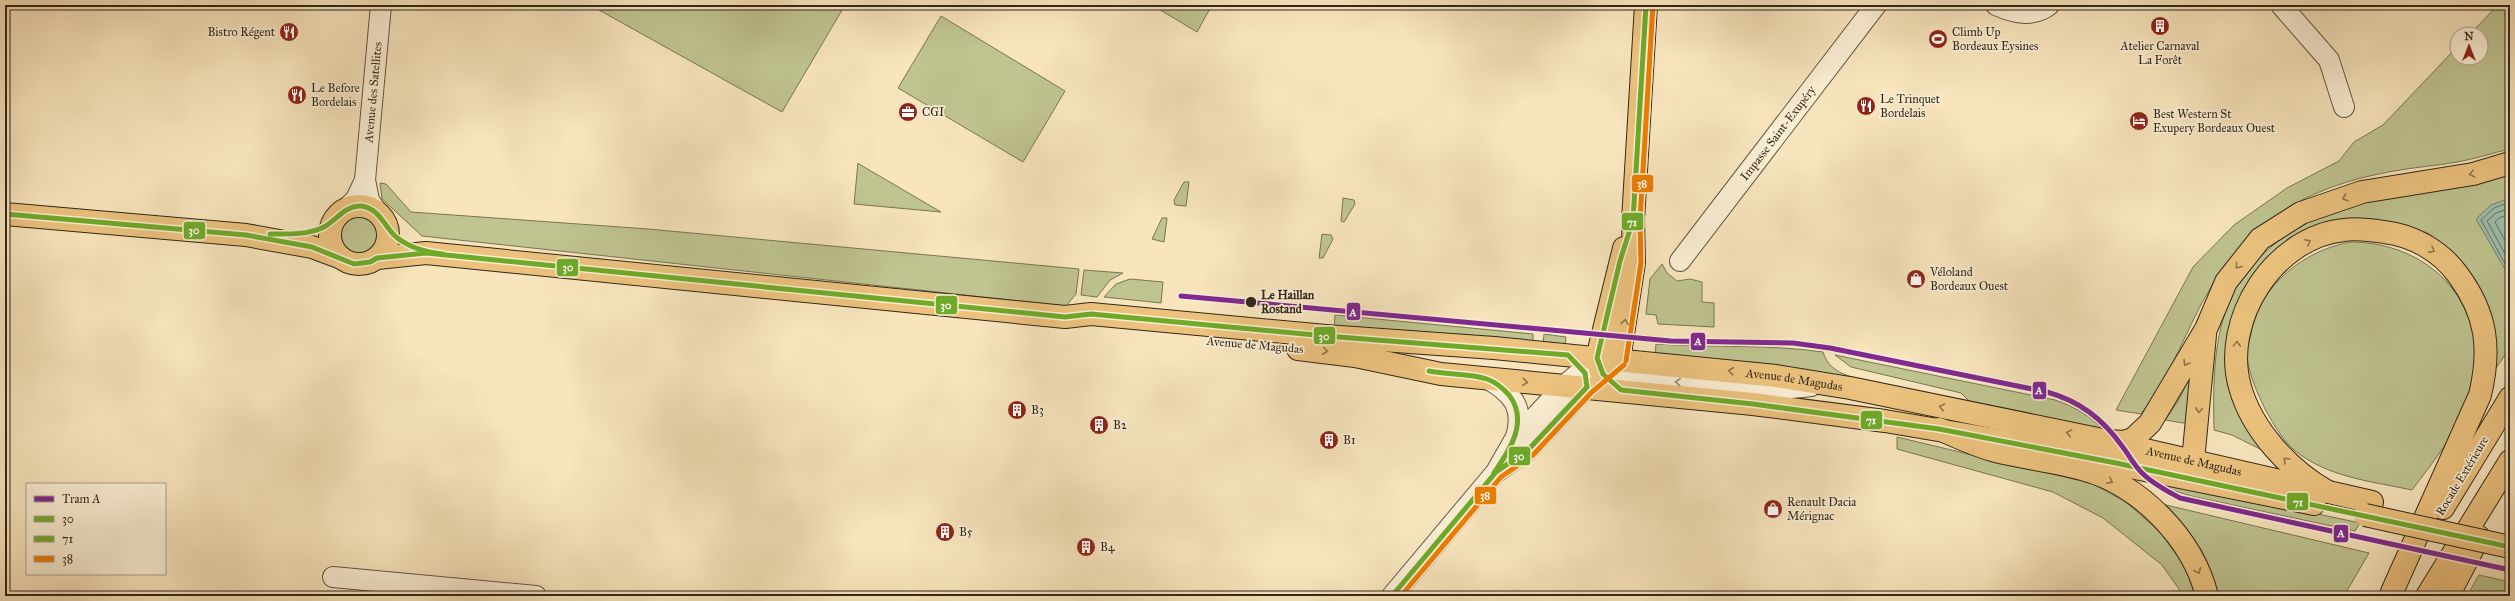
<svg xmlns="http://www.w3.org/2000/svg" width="2515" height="601" font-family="'IM FELL Great Primer',serif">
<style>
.green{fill:#bfc490;stroke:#787654}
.water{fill:#9ebfad;stroke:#738272}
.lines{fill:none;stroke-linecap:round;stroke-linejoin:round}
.shore{stroke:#687363;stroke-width:1}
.minor-casing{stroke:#645642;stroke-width:22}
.major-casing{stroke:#322719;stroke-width:24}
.highway-casing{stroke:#322719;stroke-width:24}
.minor{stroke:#faeed4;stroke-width:20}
.major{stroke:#ecc27e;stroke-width:22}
.highway{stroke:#ecc27e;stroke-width:22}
.major-bridge-casing{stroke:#322719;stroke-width:24;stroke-linecap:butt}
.major-bridge{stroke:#ecc27e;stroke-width:22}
.bus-1-casing{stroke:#faeed4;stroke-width:8}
.bus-2-casing{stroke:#faeed4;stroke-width:8}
.bus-3-casing{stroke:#faeed4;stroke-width:8}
.bus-1{stroke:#6faa28;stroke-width:5}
.bus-2{stroke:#6faa28;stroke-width:5}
.bus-3{stroke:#ee7d01;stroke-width:5}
.tram-1-casing{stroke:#faeed4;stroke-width:8}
.tram-1{stroke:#802990;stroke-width:5}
.oneway{stroke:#8f744c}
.oneway2{stroke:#968a76}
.stop-dot{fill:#322719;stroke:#faeed4;stroke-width:1.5}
.labels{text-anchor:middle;stroke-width:3.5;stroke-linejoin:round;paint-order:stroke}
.poi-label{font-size:12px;fill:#322719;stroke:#faeed4;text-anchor:start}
.street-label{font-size:12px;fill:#322719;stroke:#faeed4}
.stop-label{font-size:12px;font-weight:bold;fill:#322719;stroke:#faeed4;text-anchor:start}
.line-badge{stroke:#faeed4;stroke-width:1.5}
.badge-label{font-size:11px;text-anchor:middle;font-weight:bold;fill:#fff}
</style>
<rect width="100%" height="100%" fill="#f8e5bd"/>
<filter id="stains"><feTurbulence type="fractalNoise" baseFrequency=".005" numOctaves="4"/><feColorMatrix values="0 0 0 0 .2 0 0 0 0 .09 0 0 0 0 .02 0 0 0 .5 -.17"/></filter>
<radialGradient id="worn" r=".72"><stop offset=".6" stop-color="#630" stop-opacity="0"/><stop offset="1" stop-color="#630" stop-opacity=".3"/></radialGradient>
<g class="green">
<polygon points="590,5 845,5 782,112"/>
<polygon points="1152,5 1212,5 1197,32"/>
<path d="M2498 5H2510V149C2492 153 2475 159 2457 162 2436 166 2415 167 2394 171 2315 185 2252 216 2211 287 2186 328 2172 376 2141 414L2116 410 2193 267 2234 225 2287 188 2339 161 2354 142 2383 125 2457 47V58H2481V34H2470Z"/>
<polygon points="941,16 1065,91 1023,162 898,88"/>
<polygon points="858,163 859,164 941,212 854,204"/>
<path d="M2510 174V348L2496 368 2494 326 2465 268 2452 251 2428 233 2412 228 2314 231 2231 328 2274 456 2232 435 2214 430C2213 383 2213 337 2232 294 2235 287 2242 280 2246 274 2303 195 2422 190 2510 174Z"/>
<polygon points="1184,182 1189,182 1186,206 1175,205 1174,200"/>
<polygon points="380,183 386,184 411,212 648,229 1079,269 1076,294 1066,306 422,236 382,199"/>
<polygon points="1343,198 1354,200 1355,204 1344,222 1341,221"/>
<circle cx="359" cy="236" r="21"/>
<polygon points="1162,218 1167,218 1164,242 1152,239"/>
<polygon points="1322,234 1331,235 1333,239 1323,258 1319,258"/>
<path d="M2350 242C2435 242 2494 311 2471 394 2462 427 2432 463 2412 490 2375 482 2334 478 2302 456 2285 445 2275 427 2265 409 2257 392 2250 377 2247 358 2246 351 2249 342 2251 334 2260 285 2303 251 2350 242Z"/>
<polygon points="1662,264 1667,273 1677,281 1690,279 1702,282 1702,302 1714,303 1714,327 1658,324 1656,315 1646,314 1650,279"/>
<polygon points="1084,270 1123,273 1110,280 1097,297 1081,295"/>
<polygon points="1130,279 1163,282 1161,303 1104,297 1116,284"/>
<polygon points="1335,315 1533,334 1533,344 1334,332"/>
<polygon points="1544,334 1566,337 1565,347 1543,345"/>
<path d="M1656 344C1711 348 1768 344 1823 352 1831 379 1861 377 1884 385L1655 356Z"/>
<path d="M1835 355 2055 400C2075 407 2091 416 2105 432L1971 403 1961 393 1851 367Z"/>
<polygon points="2197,363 2189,424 2165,420 2178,401"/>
<polygon points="1897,437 2094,484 2127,503 2160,532 2186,568 2195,596 2179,596 2179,589 2162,565 2103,518 2053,492 1897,449"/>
<polygon points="2164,481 2360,523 2355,531 2191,496 2172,490"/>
<path d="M2166 505 2369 553 2344 596H2217C2211 558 2192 533 2166 505Z"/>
<polygon points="2479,575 2510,582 2510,596 2467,596"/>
</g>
<polygon class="water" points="2510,198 2510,278 2476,219 2491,205"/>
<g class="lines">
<g class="shore">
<polyline points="2510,202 2494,208 2481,220 2510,273"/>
<polyline points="2510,208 2496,213 2487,221 2510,263"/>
<polyline points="2510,214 2499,218 2495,222 2510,250"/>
</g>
<defs>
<g id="minor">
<path d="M1996 5C2014 13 2032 18 2049 5"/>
<polyline points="2281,5 2329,60 2344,107"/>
<polyline points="345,210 356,199 365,180"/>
<path id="s1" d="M377 212 369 200 365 180 381 5"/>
<path id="s2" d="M1680 261 1876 5"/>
<path d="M1486 378C1511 392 1525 406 1516 437"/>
<path d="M1584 380 1603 374C1669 382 1745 395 1811 386"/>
<polyline points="1498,471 1528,450 1587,387"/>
<polyline points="333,577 536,596"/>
<polyline points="1392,596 1496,472 1516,437 1565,385 1597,358"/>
</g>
<g id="major">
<circle cx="359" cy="235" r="29"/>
<polyline points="5,214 246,235 312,247 339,257"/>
<path id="s3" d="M377 258 426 253 1065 317 1091 314 1326 336 1494 348 1776 376 1850 388 2093 438 2372 502"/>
<polyline points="1298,349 1355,356 1441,374 1753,404 1885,421 1991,439 2314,504"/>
<polyline points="1619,360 1634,263 1633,220 1646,5"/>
<polyline points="1601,372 1597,358 1624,248"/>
</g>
<g id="highway">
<polyline points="2205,335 2193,461 2197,473 2213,483"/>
<path d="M1939 429C1958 437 1976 446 1996 451 2024 458 2054 461 2082 469 2140 484 2193 539 2207 596"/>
<polyline points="2107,441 2124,442 2133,439 2150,423 2206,329 2226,282 2260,239 2301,213 2362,192 2473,174 2510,163"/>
<path d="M2328 492C2289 470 2252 430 2240 387 2221 320 2274 237 2344 230 2357 228 2371 230 2384 232 2412 235 2441 251 2458 275 2487 314 2491 349 2480 395L2392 592"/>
<polyline points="2443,508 2510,398"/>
<polyline points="2427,596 2510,461"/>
<polyline points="2448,596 2479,537"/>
</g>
</defs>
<use href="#minor" class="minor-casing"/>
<use href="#major" class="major-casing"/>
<use href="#highway" class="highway-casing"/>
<use href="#minor" class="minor"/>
<use href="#major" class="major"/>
<use href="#highway" class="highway"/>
<defs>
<polyline id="major-bridge" points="2365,515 2510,547"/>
</defs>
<use href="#major-bridge" class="major-bridge-casing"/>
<use href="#major-bridge" class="major-bridge"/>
<defs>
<g id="bus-1">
<polyline points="5,214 246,235 312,247 354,264 370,262 377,258 426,253 1065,317 1091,314 1326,336 1568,355 1585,373 1587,387 1528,450 1496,472 1392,596"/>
<path d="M270 234C287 234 306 235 322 228 335 222 345 205 361 206 378 208 383 223 393 234 406 247 425 252 443 254"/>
<path d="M1429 371C1448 375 1469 373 1487 379 1495 382 1503 388 1509 395 1529 421 1510 450 1494 473"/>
</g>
<polyline id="bus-2" points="1646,5 1633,220 1620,261 1597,358 1603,374 1621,390 1753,404 1939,429 2116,463 2510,547"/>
<g id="bus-3">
<polyline points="1626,361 1641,263 1640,220 1653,5"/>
<polyline points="1401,596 1501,477 1533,455 1592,392 1624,365"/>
</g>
</defs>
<use href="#bus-1" class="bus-1-casing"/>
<use href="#bus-2" class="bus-2-casing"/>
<use href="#bus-3" class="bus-3-casing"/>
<use href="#bus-1" class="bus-1"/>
<use href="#bus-2" class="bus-2"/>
<use href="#bus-3" class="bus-3"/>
<defs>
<path id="tram-1" d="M1181 296 1671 341 1793 343 1830 348 2047 392C2079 401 2102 418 2122 446 2129 455 2134 465 2142 473 2153 484 2167 491 2180 498L2510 570"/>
</defs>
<use href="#tram-1" class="tram-1-casing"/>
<use href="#tram-1" class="tram-1"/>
</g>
<defs><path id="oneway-chevron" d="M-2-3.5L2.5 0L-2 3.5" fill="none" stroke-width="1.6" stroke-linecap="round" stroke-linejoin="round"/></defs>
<g class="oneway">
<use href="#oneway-chevron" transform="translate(2472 174) rotate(168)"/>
<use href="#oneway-chevron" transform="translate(2345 198) rotate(161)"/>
<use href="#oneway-chevron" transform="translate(2308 242) rotate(-27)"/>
<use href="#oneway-chevron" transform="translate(2432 250) rotate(29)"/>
<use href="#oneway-chevron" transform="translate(2238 266) rotate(128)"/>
<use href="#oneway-chevron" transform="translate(1625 322) rotate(-81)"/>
<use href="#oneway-chevron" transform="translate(2237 344) rotate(-87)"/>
<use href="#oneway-chevron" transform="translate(1325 351) rotate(7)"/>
<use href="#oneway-chevron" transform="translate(2186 363) rotate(121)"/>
<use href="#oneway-chevron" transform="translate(1731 371) rotate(-174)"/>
<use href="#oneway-chevron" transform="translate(1525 382) rotate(5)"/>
<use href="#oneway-chevron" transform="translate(1942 407) rotate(-168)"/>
<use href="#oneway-chevron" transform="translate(2199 410) rotate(95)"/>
<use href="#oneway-chevron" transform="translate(2069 433) rotate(-168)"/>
<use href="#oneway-chevron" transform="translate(2286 460) rotate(-135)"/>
<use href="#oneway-chevron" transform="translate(2110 481) rotate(26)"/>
<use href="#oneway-chevron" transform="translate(2198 571) rotate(68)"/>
</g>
<use class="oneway2" href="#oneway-chevron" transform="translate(1678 382) rotate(-175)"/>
<defs>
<symbol id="building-disc" viewBox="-11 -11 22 22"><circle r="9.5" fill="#8f2418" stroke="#faeed4"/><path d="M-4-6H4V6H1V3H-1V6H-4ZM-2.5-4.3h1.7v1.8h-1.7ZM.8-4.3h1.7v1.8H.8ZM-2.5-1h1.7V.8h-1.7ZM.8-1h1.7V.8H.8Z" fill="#fff"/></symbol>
<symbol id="restaurant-disc" viewBox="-11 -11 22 22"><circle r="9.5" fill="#8f2418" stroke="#faeed4"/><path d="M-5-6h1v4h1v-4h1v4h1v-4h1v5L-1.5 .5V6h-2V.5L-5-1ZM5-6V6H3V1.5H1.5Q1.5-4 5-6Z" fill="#fff"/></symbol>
<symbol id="stadium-disc" viewBox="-11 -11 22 22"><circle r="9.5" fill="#8f2418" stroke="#faeed4"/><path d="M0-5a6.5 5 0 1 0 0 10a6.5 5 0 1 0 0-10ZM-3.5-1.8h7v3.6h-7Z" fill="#fff"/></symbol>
<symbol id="office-disc" viewBox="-11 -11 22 22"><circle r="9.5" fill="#8f2418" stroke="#faeed4"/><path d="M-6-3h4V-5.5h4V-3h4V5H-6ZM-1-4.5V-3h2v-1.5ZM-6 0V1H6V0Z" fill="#fff"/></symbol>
<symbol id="hotel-disc" viewBox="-11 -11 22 22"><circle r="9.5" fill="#8f2418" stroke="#faeed4"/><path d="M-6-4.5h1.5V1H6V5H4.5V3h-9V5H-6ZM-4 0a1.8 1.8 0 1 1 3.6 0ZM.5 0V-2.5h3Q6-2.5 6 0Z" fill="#fff"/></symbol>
<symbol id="shop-disc" viewBox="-11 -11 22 22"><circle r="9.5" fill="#8f2418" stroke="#faeed4"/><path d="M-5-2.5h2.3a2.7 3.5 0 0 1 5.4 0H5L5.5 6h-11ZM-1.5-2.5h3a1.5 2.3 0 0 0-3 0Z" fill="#fff"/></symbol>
</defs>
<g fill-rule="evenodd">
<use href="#building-disc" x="2149" y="15" width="22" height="22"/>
<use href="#restaurant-disc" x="278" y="21" width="22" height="22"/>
<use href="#stadium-disc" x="1927" y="28" width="22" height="22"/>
<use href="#restaurant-disc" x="286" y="84" width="22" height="22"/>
<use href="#restaurant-disc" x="1855" y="95" width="22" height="22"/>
<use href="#office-disc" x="897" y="101" width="22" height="22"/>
<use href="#hotel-disc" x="2128" y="110" width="22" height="22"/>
<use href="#shop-disc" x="1905" y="268" width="22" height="22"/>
<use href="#building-disc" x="1006" y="399" width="22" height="22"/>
<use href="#building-disc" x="1088" y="414" width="22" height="22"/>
<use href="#building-disc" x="1318" y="429" width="22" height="22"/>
<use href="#shop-disc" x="1762" y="498" width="22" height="22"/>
<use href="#building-disc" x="934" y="521" width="22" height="22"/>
<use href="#building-disc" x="1075" y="536" width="22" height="22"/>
</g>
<circle class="stop-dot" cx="1251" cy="302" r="6"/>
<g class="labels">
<g class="poi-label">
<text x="275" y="36" text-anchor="end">Bistro Régent</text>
<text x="1952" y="36">Climb Up<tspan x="1952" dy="14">Bordeaux Eysines</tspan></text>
<text x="2160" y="50" text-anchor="middle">Atelier Carnaval<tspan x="2160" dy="14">La Forêt</tspan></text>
<text x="311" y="92">Le Before<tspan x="311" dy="14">Bordelais</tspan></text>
<text x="1880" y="103">Le Trinquet<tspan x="1880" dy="14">Bordelais</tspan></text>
<text x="922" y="116">CGI</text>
<text x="2153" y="118">Best Western St<tspan x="2153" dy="14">Exupery Bordeaux Ouest</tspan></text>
<text x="1930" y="276">Véloland<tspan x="1930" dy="14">Bordeaux Ouest</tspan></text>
<text x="1031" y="414">B3</text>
<text x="1113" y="429">B2</text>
<text x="1343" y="444">B1</text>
<text x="1787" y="506">Renault Dacia<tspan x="1787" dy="14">Mérignac</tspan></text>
<text x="959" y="536">B5</text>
<text x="1100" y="551">B4</text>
</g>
<g class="street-label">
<text dy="4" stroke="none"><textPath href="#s1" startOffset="123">Avenue des Satellites</textPath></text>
<text dy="4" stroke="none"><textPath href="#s2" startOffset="161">Impasse Saint-Exupéry</textPath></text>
<text transform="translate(1255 345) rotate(5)" y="4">Avenue de Magudas</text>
<text dy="4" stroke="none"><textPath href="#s3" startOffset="1424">Avenue de Magudas</textPath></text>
<text dy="4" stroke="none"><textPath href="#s3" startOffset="1832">Avenue de Magudas</textPath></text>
<text transform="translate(2462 476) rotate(-59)" y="4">Rocade Extérieure</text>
</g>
<g class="stop-label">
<text x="1261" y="299">Le Haillan<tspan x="1261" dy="14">Rostand</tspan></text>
</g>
</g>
<g class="line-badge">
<rect x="1631" y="174" width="23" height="19" rx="4" fill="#ee7d01"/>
<rect x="1621" y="212" width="23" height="19" rx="4" fill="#6faa28"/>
<rect x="183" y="221" width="23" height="19" rx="4" fill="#6faa28"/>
<rect x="556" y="258" width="23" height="19" rx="4" fill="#6faa28"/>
<rect x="935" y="295" width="23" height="20" rx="4" fill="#6faa28"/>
<rect x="1346" y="302" width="15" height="19" rx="4" fill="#802990"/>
<rect x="1313" y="326" width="23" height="19" rx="4" fill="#6faa28"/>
<rect x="1690" y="332" width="16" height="19" rx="4" fill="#802990"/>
<rect x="2032" y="381" width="15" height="19" rx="4" fill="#802990"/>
<rect x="1860" y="410" width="23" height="20" rx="4" fill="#6faa28"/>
<rect x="1508" y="446" width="23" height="20" rx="4" fill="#6faa28"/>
<rect x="1474" y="486" width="23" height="19" rx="4" fill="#ee7d01"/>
<rect x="2286" y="492" width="23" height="19" rx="4" fill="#6faa28"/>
<rect x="2333" y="524" width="16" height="19" rx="4" fill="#802990"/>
</g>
<g class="badge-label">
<text x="1642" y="187">38</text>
<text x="1632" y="226">71</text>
<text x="194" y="234">30</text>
<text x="568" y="271">30</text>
<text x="946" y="309">30</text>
<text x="1353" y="316">A</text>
<text x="1324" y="340">30</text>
<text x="1698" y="345">A</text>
<text x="2039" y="394">A</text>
<text x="1871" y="424">71</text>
<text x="1519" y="460">30</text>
<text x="1485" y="499">38</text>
<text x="2298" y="506">71</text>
<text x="2341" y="537">A</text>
</g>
<rect width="2515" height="601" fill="none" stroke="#f8e5bd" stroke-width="20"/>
<rect x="6" y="6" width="2503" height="589" fill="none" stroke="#322719" stroke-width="2"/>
<rect x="10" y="10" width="2495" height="581" fill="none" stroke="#322719"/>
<rect x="26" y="483" width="140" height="92" fill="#faeed4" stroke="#aa9e89"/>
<rect x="34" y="496" width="20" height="6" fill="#802990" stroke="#aa9e89"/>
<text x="62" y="503" font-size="12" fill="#322719">Tram A</text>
<rect x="34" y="516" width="20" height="6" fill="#6faa28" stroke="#aa9e89"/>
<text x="62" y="523" font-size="12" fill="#322719">30</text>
<rect x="34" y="536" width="20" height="6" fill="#6faa28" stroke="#aa9e89"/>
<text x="62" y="543" font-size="12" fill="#322719">71</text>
<rect x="34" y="556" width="20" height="6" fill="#ee7d01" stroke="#aa9e89"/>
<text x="62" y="563" font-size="12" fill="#322719">38</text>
<g transform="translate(2469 46)"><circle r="19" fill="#faeed4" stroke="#aa9e89"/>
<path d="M0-3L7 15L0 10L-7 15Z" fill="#8f2418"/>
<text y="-6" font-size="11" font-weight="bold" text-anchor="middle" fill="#322719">N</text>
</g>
<rect width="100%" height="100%" filter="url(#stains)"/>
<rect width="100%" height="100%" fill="url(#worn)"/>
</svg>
